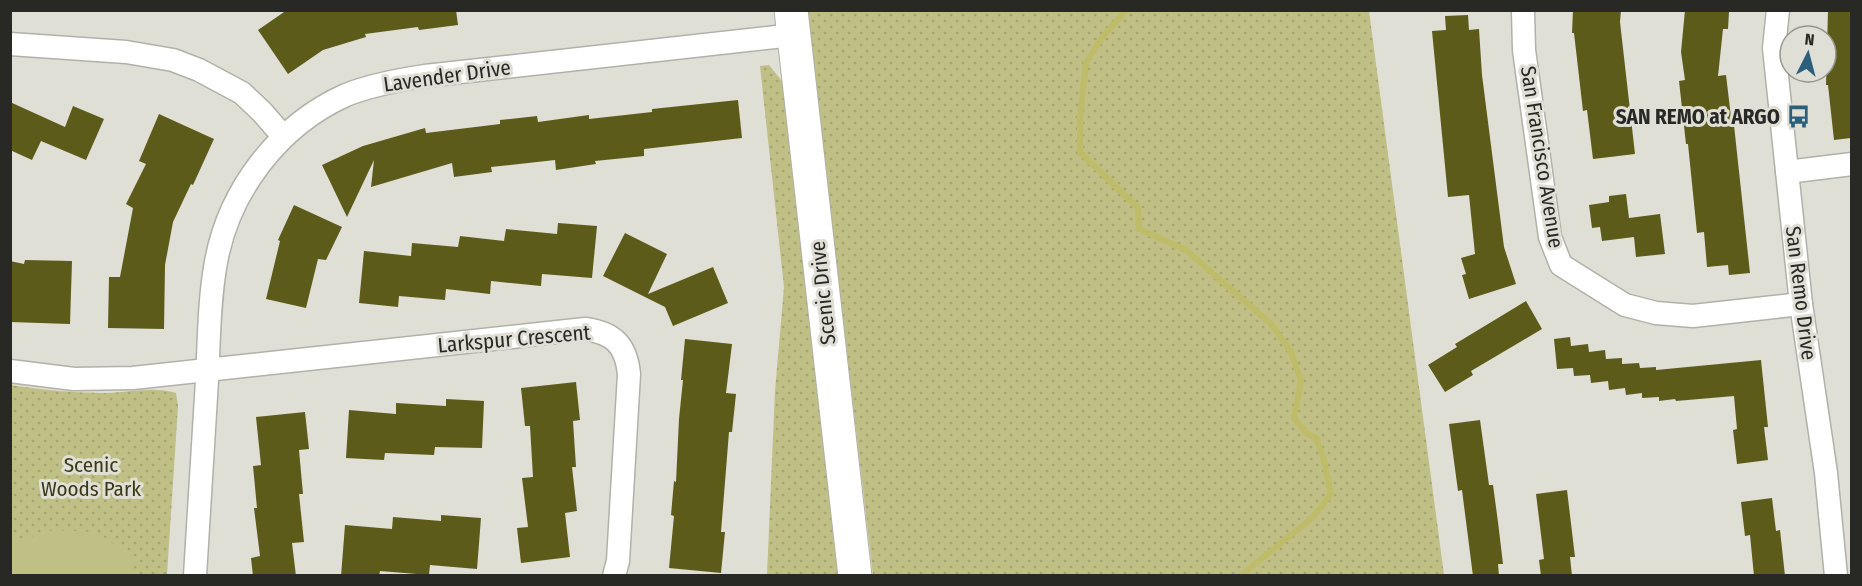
<svg xmlns="http://www.w3.org/2000/svg" width="1862" height="586" font-family="'Fira Sans Condensed',sans-serif">
<style>
.green{fill:url(#green-dots)}
.pitch{fill:#c0bf85}
.lines{fill:none;stroke-linecap:round;stroke-linejoin:round}
.stream{stroke:#bfbc69;stroke-width:6}
.building{fill:#5d5b1a}
.street-casing{stroke:#b0b1a8;stroke-width:25}
.secondary-casing{stroke:#b0b1a8;stroke-width:35}
.street{stroke:#fff;stroke-width:22}
.secondary{stroke:#fff;stroke-width:33}
.labels{text-anchor:middle;stroke-width:6;stroke-linejoin:round;paint-order:stroke}
.street-label{font-size:21px;fill:#282825;stroke:#dfdfd6}
.poi-label{font-size:21px;font-weight:bold;fill:#282825;stroke:#dfdfd6;text-anchor:end}
.park-label{font-size:21px;fill:#3a3915;stroke:#dfdfd6}
</style>
<defs>
<pattern id="green-dots" width="8" height="8" patternUnits="userSpaceOnUse" patternTransform="scale(1.5)"><rect width="8" height="8" fill="#c0bf85"/><path d="M2 2h.1M6 6h.1" fill="none" stroke="#a5a473" stroke-width="1.8" stroke-linecap="round"/></pattern>
</defs>
<rect width="100%" height="100%" fill="#dfdfd6"/>
<g class="green">
<polygon points="807,11 1369,11 1444,575 873,575"/>
<polygon points="769,65 782,81 839,575 767,575 775,391 784,287 760,66"/>
<path d="M11 385C42 390 75 393 107 393 130 392 154 386 176 393L178 406 167 575H11Z"/>
</g>
<polygon class="pitch" points="53,530 97,532 136,560 132,575 11,575 11,543"/>
<g class="lines">
<polyline class="stream" points="1126,10 1101,39 1086,63 1080,117 1080,152 1138,208 1139,229 1186,250 1272,325 1291,352 1301,381 1294,418 1307,434 1316,438 1324,460 1331,494 1312,518 1240,576"/>
</g>
<g class="building">
<polygon points="287,10 456,10 458,25 419,30 418,27 365,34 366,37 323,50 288,74 258,30"/>
<polygon points="1573,10 1621,10 1620,22 1635,154 1593,159 1587,110 1583,111 1574,33 1572,33"/>
<polygon points="1685,10 1729,12 1728,29 1723,29 1718,76 1726,75 1731,117 1733,116 1750,273 1729,275 1728,265 1707,267 1704,232 1697,233 1688,144 1686,144 1679,81 1685,80 1681,52"/>
<polygon points="1828,10 1851,10 1851,138 1834,140 1828,85 1826,85"/>
<polygon points="1468,15 1469,30 1479,29 1482,75 1504,247 1516,284 1469,299 1462,275 1466,274 1461,258 1475,254 1469,195 1448,197 1432,31 1446,30 1445,16"/>
<polygon points="738,100 742,138 644,149 644,156 595,161 596,164 556,170 555,160 491,167 492,172 454,177 452,163 371,187 374,160 347,217 322,165 363,146 425,128 426,133 500,124 500,120 537,116 538,122 589,115 589,119 652,112 652,109"/>
<polygon points="10,102 65,127 73,106 104,119 86,160 41,141 32,160 10,150"/>
<polygon points="159,114 214,139 193,185 191,184 173,222 165,265 164,329 108,328 109,277 120,277 133,208 126,204 146,164 139,161"/>
<polygon points="1626,194 1629,218 1660,214 1665,254 1636,257 1634,237 1602,241 1600,227 1592,228 1589,205 1609,202 1609,196"/>
<polygon points="294,205 342,227 326,260 318,259 306,308 266,299 280,241 278,240"/>
<polygon points="558,223 597,226 592,278 542,274 541,286 491,281 490,294 446,289 445,300 399,296 398,307 359,303 364,251 411,256 412,243 458,247 460,236 504,241 506,229 557,234"/>
<polygon points="625,233 667,254 648,294 713,267 728,303 673,326 665,307 603,276"/>
<polygon points="25,260 72,261 70,324 10,322 10,261 24,264"/>
<polygon points="1526,301 1542,329 1471,371 1473,375 1445,392 1428,365 1457,347 1455,344"/>
<polygon points="1570,337 1571,346 1588,344 1589,352 1605,350 1606,359 1622,358 1622,364 1639,363 1640,368 1656,367 1656,370 1761,360 1768,427 1764,427 1768,460 1737,464 1733,430 1737,429 1734,396 1676,401 1675,399 1659,401 1659,397 1642,398 1642,393 1626,395 1625,388 1609,390 1608,381 1591,383 1590,375 1574,376 1573,368 1557,369 1554,339"/>
<polygon points="685,339 732,344 726,393 736,394 732,432 729,432 721,532 725,532 721,573 669,568 674,516 671,515 674,481 676,482 679,419 683,380 681,380"/>
<polygon points="576,382 580,420 573,421 576,467 572,467 577,511 565,513 570,557 521,563 517,528 528,527 522,478 533,477 530,426 525,426 521,388"/>
<polygon points="446,399 484,401 482,448 435,447 434,455 385,453 384,460 346,458 349,410 396,414 396,403 446,406"/>
<polygon points="305,412 309,449 299,450 303,494 299,494 304,542 292,543 296,576 253,576 251,558 260,556 254,508 257,508 253,466 261,465 256,417"/>
<polygon points="1480,420 1489,485 1493,485 1498,522 1503,564 1498,564 1499,576 1473,576 1462,490 1458,491 1449,424"/>
<polygon points="1567,490 1575,557 1570,557 1572,576 1541,576 1539,560 1544,559 1536,494"/>
<polygon points="1772,498 1776,531 1780,530 1785,576 1754,576 1750,535 1745,536 1741,502"/>
<polygon points="441,515 481,518 477,569 430,565 429,575 380,571 379,576 341,576 345,525 392,529 393,517 441,521"/>
</g>
<g class="lines">
<defs>
<g id="street">
<polyline points="1523,10 1524,50 1550,237 1561,265 1625,305 1656,313 1693,316 1801,304"/>
<polyline points="1778,10 1774,48 1801,304 1826,473 1836,576"/>
<polyline points="10,44 126,52 173,60 199,70 242,93 262,112 283,136"/>
<polyline points="1787,172 1852,164"/>
<path d="M10 371 74 379 133 378 585 329C614 333 626 345 629 374L618 561 614 576"/>
<path d="M195 576C199 510 203 445 207 380 209 341 209 300 216 262 229 190 279 125 346 95 371 85 398 80 425 76L793 35"/>
</g>
<polyline id="secondary" points="791,10 855,576"/>
</defs>
<use href="#street" class="street-casing"/>
<use href="#secondary" class="secondary-casing"/>
<use href="#street" class="street"/>
<use href="#secondary" class="secondary"/>
</g>
<defs>
<symbol id="bus-bare" viewBox="-9 -9 18 18"><path d="M-5-6H5V4H4V6H2V4H-2V6H-4V4H-5ZM-3.5-4V0h7V-4ZM-3.5 1.2v1.5H-2V1.2ZM2 1.2v1.5H3.5V1.2Z" fill="#2c5f7c" stroke="#dfdfd6" stroke-width="2.5" paint-order="stroke"/></symbol>
</defs>
<g fill-rule="evenodd">
<use href="#bus-bare" x="1782" y="100" width="33" height="33"/>
</g>
<g class="labels">
<g class="street-label">
<text transform="translate(447 76) rotate(-8)" y="7">Lavender Drive</text>
<text transform="translate(1542 157) rotate(81)" y="7">San Francisco Avenue</text>
<text transform="translate(823 293) rotate(-96)" y="7">Scenic Drive</text>
<text transform="translate(1801 293) rotate(83)" y="7">San Remo Drive</text>
<text transform="translate(514 339) rotate(-5)" y="7">Larkspur Crescent</text>
</g>
<g class="poi-label">
<text x="1780" y="124">SAN REMO at ARGO</text>
</g>
<g class="park-label">
<text x="91" y="472">Scenic<tspan x="91" dy="24">Woods Park</tspan></text>
</g>
</g>
<rect width="1862" height="586" fill="none" stroke="#282825" stroke-width="24"/>
<g transform="translate(1808 54) rotate(6)"><circle r="28" fill="#dfdfd6" stroke="#96968f" stroke-width="1.5"/>
<path d="M0-4.5L10 22L0 15L-10 22Z" fill="#2c5f7c"/>
<text y="-9" font-size="16" font-weight="bold" text-anchor="middle" fill="#282825">N</text>
</g>
</svg>
